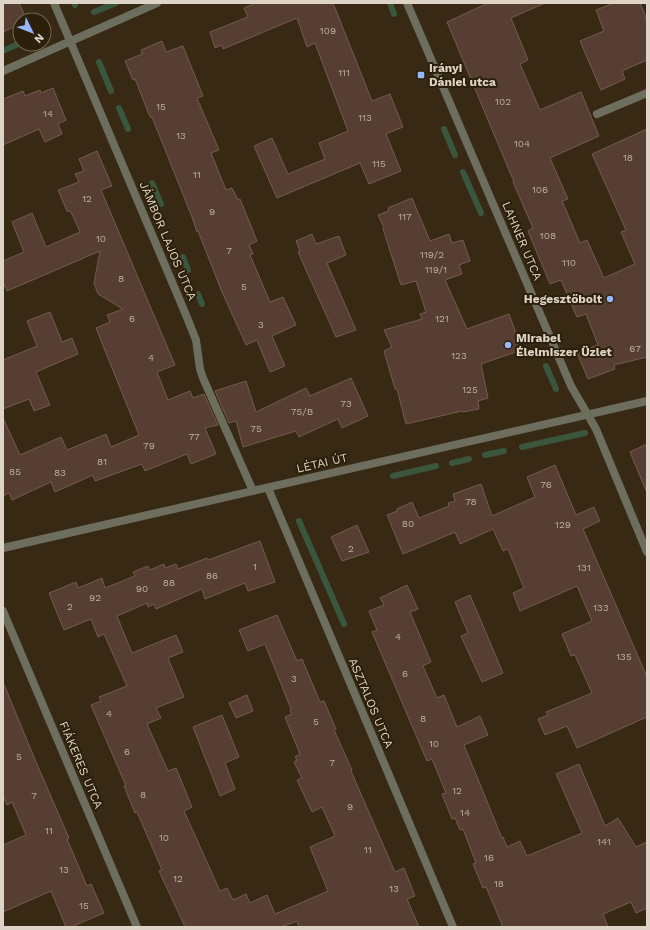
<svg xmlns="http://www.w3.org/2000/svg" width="650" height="930" font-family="'Work Sans',sans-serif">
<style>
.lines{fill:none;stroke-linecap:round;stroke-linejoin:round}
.stream{stroke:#3a563c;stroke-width:6}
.building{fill:#573e33;stroke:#755a4f}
.street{stroke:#6d6e5e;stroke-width:8}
.poi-dot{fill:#96b6fd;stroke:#2d200a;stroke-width:1.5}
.labels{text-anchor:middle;stroke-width:4;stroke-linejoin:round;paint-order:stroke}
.number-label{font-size:10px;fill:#bcaea2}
.poi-label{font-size:12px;font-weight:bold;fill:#ddd4c7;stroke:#2d200a;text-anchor:start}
.street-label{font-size:12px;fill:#ddd4c7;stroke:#2d200a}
</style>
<rect width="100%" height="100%" fill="#372914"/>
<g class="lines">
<g class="stream">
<polyline points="74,3 75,5"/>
<polyline points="390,3 394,14"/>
<polyline points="94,12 116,3"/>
<polyline points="3,51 20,43"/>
<polyline points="99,62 111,91"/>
<polyline points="119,108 128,129"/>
<polyline points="444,129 455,155"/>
<polyline points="463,172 481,213"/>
<polyline points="152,183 161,204"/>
<polyline points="183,257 188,270"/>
<polyline points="198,294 202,304"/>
<polyline points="546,366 556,389"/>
<polyline points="522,447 585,433"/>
<polyline points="485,455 504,451"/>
<polyline points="452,463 469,459"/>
<polyline points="393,476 436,466"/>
<polyline points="299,521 344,624"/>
</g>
</g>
<g class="building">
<polygon points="3,3 19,3 27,20 20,20 20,24 3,32"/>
<polygon points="256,3 333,3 372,101 390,94 403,127 386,134 401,171 369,184 360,163 277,198 254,146 272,138 288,174 325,159 319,143 348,131 315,43 307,47 297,18 223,49 222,45 215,48 210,32 248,17 244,8"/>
<polygon points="488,3 545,3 511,18 528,60 520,64 540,110 581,92 599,136 550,158 568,199 562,201 580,243 587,240 604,278 635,264 621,232 626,230 592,154 647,129 647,357 614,365 615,369 588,379 577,353 598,345 586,314 577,317 561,280 550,284 528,231 533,228 513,182 514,182 447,22"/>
<polygon points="614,3 640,3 647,20 647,60 622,71 625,79 601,90 580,41 604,31 596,10"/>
<polygon points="162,41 166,52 183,46 203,96 197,98 219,150 211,153 226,190 232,188 238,200 240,199 257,241 249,245 253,254 250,255 270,302 283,297 296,325 272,336 285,366 270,372 257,340 246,345 222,292 198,231 197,232 192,217 152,117 150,117 135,79 133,80 125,61 142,54 141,50"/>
<polygon points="53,88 66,120 58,124 62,134 45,142 39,129 3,145 3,99 23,91 25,96 40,90 41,93"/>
<polygon points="97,151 112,186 101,190 175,365 157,372 168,400 190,391 193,398 204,394 218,425 205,428 216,454 191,464 187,454 145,471 142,464 95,481 93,475 55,492 51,482 12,500 9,493 3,496 3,418 20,455 61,437 67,450 106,434 111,447 139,435 96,328 110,322 107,315 123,309 98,294 94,283 100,251 7,291 3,282 3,261 24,252 12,222 32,213 46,247 80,232 71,212 67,211 58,190 79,182 75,174 84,171 79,159"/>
<polygon points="412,198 430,241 449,234 452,243 463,240 470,261 459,265 462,274 445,280 467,329 509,314 522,350 481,364 488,398 478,401 479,409 463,412 462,411 406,424 397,389 395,389 384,351 392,347 384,330 422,319 420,314 426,312 416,281 401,285 383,229 384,228 378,215 389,211 388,208"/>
<polygon points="312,234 316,244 339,236 346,255 327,263 356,330 336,337 298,252 300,251 296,241"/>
<polygon points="50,312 62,342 72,338 78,354 36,372 50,405 34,411 29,399 3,409 3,360 37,346 27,321"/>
<polygon points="351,378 368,416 342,428 338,419 299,437 296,431 243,447 236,421 229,423 215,391 246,381 256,412 306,388 310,396"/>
<polygon points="647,444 647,493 630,452"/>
<polygon points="555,465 576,515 594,507 600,521 583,529 647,677 647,717 577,748 567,726 545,735 538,719 548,715 546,712 592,693 575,655 571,656 562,634 592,621 577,586 520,611 513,593 524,588 508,549 503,551 493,529 460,544 455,532 403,554 387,515 397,511 397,509 412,502 419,518 449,506 448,503 455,501 453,494 481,484 492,516 535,497 527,477"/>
<polygon points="357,525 369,552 342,561 331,537"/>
<polygon points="260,541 275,582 248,591 245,583 205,599 202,589 156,609 154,604 148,607 147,603 117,616 132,653 176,635 183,652 168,658 184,697 156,708 161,718 147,724 168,771 176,768 192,807 184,811 220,891 227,888 233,900 246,894 250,903 267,895 275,914 328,891 310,847 335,836 322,807 312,812 297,780 302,778 294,762 297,760 295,757 300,754 285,717 292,714 290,710 291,709 265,644 248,651 239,630 277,615 297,661 302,659 320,702 324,701 336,729 334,730 352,770 351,771 395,872 404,868 415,896 407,899 419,927 299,927 297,921 281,927 185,927 159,871 162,870 137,812 135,813 124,786 126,786 91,705 101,701 99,697 127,686 104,634 98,637 91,619 64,630 49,593 76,582 78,588 102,578 105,588 135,576 133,572 148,566 150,570 164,564 165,568 176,564 178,569 207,558 208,560"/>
<polygon points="407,585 418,609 410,612 431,662 423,666 437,698 444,695 457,727 480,716 488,735 464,745 502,838 503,837 507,847 520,841 527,856 582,833 556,774 579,764 605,826 618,818 636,847 647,842 647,908 636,913 631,902 603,914 608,927 503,927 486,887 483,888 473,864 476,863 463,829 460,830 455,818 452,819 442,794 446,793 432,759 427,761 372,632 377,630 369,611 384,605 380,598"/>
<polygon points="470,595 503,673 482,682 461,636 468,633 455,602"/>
<polygon points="3,682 36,762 69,838 67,839 87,886 91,884 104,913 71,927 66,927 51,891 3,912 3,845 26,835 12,802 7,805 3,796"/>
<polygon points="247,695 253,711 236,718 229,703"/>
<polygon points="222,715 239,757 225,763 235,789 220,796 193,727"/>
</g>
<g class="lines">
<g class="street">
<polyline points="54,3 186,315 196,340 200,369 203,378 253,491"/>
<polyline points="407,3 571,386 596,429 647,552"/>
<polyline points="3,71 157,3"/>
<polyline points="597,114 647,93"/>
<polyline points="268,488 453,927"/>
<polyline points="3,548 647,401"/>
<polyline points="3,611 137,927"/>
</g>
</g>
<g class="poi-dot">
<rect x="417" y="71" width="8" height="8" rx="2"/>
<circle cx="610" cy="299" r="4"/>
<circle cx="508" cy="345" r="4"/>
</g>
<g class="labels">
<g class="number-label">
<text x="328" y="34">109</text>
<text x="344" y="76">111</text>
<text x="503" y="105">102</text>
<text x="161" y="110">15</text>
<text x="48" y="117">14</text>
<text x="365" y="121">113</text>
<text x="181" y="139">13</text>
<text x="522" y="147">104</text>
<text x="628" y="161">18</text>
<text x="379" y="167">115</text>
<text x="197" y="178">11</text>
<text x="540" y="193">106</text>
<text x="87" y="202">12</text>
<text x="212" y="215">9</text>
<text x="405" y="220">117</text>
<text x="548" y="239">108</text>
<text x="101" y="242">10</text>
<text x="229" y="254">7</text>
<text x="432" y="258">119/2</text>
<text x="569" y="266">110</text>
<text x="436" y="273">119/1</text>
<text x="121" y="282">8</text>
<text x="244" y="290">5</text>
<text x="132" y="322">6</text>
<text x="442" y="322">121</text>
<text x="261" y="328">3</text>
<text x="635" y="352">67</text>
<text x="459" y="359">123</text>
<text x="151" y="361">4</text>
<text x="470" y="393">125</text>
<text x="346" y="407">73</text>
<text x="302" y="415">75/B</text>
<text x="256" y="432">75</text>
<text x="194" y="440">77</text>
<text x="149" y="449">79</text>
<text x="102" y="465">81</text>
<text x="15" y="475">85</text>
<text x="60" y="476">83</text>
<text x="546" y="488">76</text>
<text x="471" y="505">78</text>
<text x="408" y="527">80</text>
<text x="563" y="528">129</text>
<text x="351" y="552">2</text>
<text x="255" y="570">1</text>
<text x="584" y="571">131</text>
<text x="212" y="579">86</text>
<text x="169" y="586">88</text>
<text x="142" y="592">90</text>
<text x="95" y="601">92</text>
<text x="70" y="610">2</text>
<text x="601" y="611">133</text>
<text x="398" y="640">4</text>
<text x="624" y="660">135</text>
<text x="405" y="677">6</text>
<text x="294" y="682">3</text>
<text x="109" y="717">4</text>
<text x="423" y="722">8</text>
<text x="316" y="725">5</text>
<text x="434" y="747">10</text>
<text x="127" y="755">6</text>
<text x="19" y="760">5</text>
<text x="332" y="766">7</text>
<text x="457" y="794">12</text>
<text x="143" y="798">8</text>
<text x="34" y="799">7</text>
<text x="350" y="810">9</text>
<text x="465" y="816">14</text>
<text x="49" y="834">11</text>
<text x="164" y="841">10</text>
<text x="604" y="845">141</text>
<text x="368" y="853">11</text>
<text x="489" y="861">16</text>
<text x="64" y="873">13</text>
<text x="178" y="882">12</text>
<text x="499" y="887">18</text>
<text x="394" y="892">13</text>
<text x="84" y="909">15</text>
</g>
<g class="poi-label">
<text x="429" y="72">Irányi<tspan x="429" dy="14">Dániel utca</tspan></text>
<text x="602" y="303" text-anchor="end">Hegesztőbolt</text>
<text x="516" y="342">Mirabel<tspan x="516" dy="14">Élelmiszer Üzlet</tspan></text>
</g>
<g class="street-label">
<text transform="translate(168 241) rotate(67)" y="4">JÁMBOR LAJOS UTCA</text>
<text transform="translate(522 241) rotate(67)" y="4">LAHNER UTCA</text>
<text transform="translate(322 463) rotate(-13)" y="4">LÉTAI ÚT</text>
<text transform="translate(371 703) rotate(67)" y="4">ASZTALOS UTCA</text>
<text transform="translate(81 765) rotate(67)" y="4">FIÁKERES UTCA</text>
</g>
</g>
<rect width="650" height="930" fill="none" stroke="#ddd4c7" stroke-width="8"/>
<g transform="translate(32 32) rotate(133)"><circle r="19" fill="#2d200a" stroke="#736856"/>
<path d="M0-3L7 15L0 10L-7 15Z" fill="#96b6fd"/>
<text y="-6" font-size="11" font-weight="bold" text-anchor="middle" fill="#ddd4c7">N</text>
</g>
</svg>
